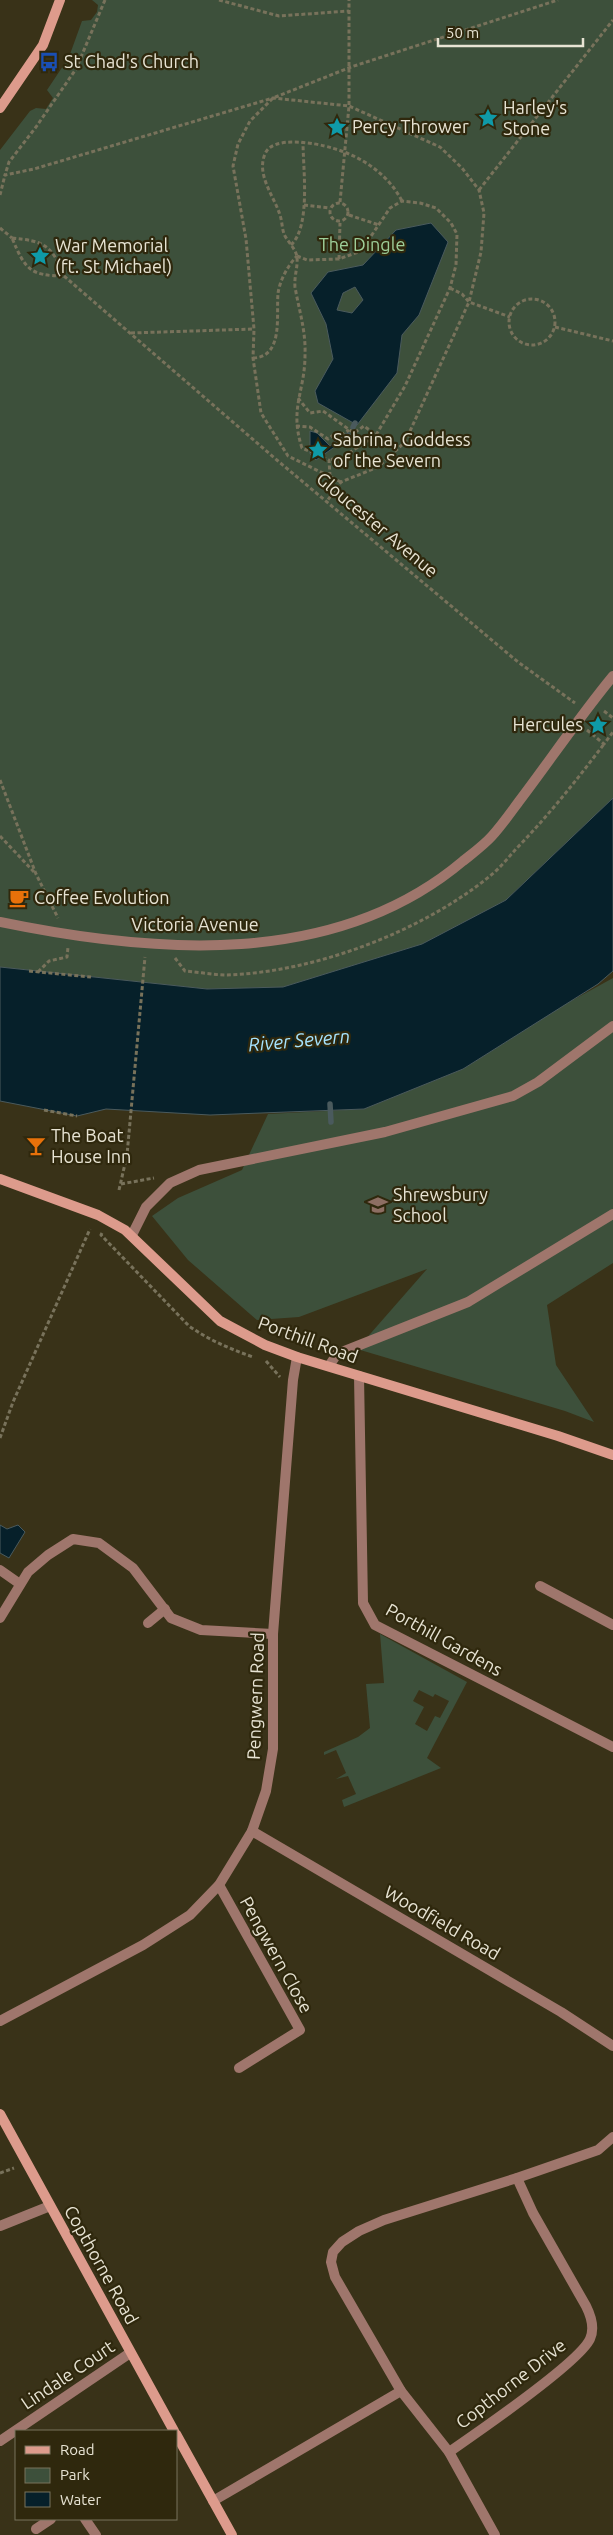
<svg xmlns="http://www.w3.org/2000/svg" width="613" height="2535" font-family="Ubuntu,sans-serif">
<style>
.green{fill:#3d503b;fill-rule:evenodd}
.water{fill:#06202a;stroke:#4a5a5d;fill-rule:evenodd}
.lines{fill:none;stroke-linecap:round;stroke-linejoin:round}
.stream{stroke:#4a5a5d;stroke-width:5.5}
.path{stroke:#78725b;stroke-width:3;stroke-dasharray:4 2.5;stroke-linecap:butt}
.lane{stroke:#9f766c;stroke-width:10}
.street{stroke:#9f766c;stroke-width:10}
.secondary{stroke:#dd9b8c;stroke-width:10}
.labels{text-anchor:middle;stroke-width:4.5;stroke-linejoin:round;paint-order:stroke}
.poi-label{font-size:18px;fill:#e7e3d3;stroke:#2f280d;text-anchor:start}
.park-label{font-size:18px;fill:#9ecf99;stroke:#2f280d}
.street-label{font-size:18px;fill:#e7e3d3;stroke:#2f280d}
.water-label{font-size:19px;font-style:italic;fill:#a5e3ff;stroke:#2f280d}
</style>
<rect width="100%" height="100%" fill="#393218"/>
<g class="green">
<polygon points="92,0 613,0 613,798 506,900 422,944 283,987 207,989 0,967 0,150 30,111 36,108 46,109 53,98 47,90 69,57 82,21 91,20 97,12 98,5"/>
<polygon points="613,978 613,1263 547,1305 556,1365 594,1422 565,1411 357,1349 427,1269 299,1317 257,1320 188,1260 152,1216 178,1198 242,1170 268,1114 364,1109 463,1069 562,1006"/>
<path d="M380 1634 467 1682 427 1758 441 1768 344 1807 342 1800 356 1794 348 1776 336 1779 346 1773 336 1750 324 1755V1752L358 1737 370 1728 366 1684 384 1683ZM419 1690 433 1697 435 1694 449 1701 440 1718 435 1716 427 1731 415 1724 424 1707 413 1701Z"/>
</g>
<g class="water">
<path d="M431 223 448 242 419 315 402 335 397 373 357 425 318 403 315 391 333 359 326 324 311 293 328 272 363 265 396 230ZM355 287 363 300 352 313 337 310 343 293Z"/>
<polygon points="310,431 317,433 330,446 334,443 336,446 316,460 310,454"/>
<polygon points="613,798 613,971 598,984 463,1069 364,1109 210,1115 106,1109 77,1116 0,1101 0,967 207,989 283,987 422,944 506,900"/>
<polygon points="0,1525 7,1529 18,1525 25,1532 9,1558 0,1553"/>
</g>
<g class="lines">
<g class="stream">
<polyline points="353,427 355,423"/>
<polyline points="335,444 348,435"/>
<polyline points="330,1104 331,1122"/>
</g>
<g class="path">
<polyline points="105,0 76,69 36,127 9,162 5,175 34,169 273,98 349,106 440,147 462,168 479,190 484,213 481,252 469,302 405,442 378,467 341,482 327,501"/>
<polyline points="219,0 279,16 349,11"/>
<polyline points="479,190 613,20"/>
<polyline points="0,195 5,175"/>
<polyline points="340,202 349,106 349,0"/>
<circle cx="339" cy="212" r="9"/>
<polyline points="304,205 330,208"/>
<polyline points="349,215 379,225"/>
<polyline points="0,228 12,238"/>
<path d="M12 238C44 241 52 245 64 276 30 276 25 269 12 238Z"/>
<path d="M291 245C311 226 303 169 303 142"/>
<polyline points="297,256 307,260 339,259 361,251 390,208 402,201 420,203 436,208 451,223 457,234 456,265 450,288 405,386 376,435 343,457 329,460"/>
<polyline points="339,259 340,223"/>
<polyline points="64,276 278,461 518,662 575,703"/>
<polyline points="450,288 462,294 469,302 510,317"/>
<circle cx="532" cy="322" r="23"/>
<polyline points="555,327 613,341"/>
<polyline points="131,333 254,329"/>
<path d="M253 358C284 357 276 315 278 294 279 282 288 265 297 256"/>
<polyline points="298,398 310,413 323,411 354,433 364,426 376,435"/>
<polyline points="296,426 310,427 328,439 335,434 338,437 349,430"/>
<path d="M330 476 329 460 302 448C289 408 305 392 305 355 306 331 299 310 295 287 294 276 298 267 297 257 296 249 287 241 284 234 282 228 282 221 280 215 274 196 256 175 265 154 272 135 316 143 332 148 361 156 388 174 402 201"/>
<polyline points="341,482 288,456 261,413 253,358 254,329 246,239 233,166 238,144 250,121 273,98 351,67 558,0"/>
<polyline points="604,711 613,718"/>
<polyline points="587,730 604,744 613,732"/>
<polyline points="0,780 36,874 58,918"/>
<polyline points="0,836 34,872"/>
<path d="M175 958 185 971C199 972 213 975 227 975 315 972 421 932 490 876 499 869 508 858 516 849 548 816 576 781 604 744"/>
<polyline points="29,971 91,977"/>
<polyline points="38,972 49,961 67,957 68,947"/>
<polyline points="44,1110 77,1116"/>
<polyline points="121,1184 154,1178"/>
<polyline points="119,1190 127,1155 145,957"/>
<path d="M102 1233 101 1235 189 1326C209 1340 230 1349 253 1357"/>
<polyline points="266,1361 280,1377"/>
<polyline points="0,1438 13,1402 90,1229"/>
<polyline points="0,2173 14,2168"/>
</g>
<g class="lane">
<polyline points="132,1235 146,1207 170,1183 199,1170 385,1132 513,1096 538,1082 613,1026"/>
<polyline points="329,1366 337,1354 468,1302 613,1214"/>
<polyline points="0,1570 20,1584"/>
<polyline points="148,1623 165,1609"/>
<polyline points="85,2519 96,2535"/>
<polyline points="36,2529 51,2519"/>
</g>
<g class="street">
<path d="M0 922C154 954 335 969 463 861 473 853 484 845 492 836 502 825 511 812 520 800 551 759 580 716 613 676"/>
<polyline points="359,1376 363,1603 375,1625 613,1747"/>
<polyline points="540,1586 613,1625"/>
<polyline points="0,1618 28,1572 48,1555 73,1539 99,1543 133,1568 171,1618 201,1630 273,1634"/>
<polyline points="252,1831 561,2012 613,2046"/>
<polyline points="219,1885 300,2030 239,2068"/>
<polyline points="0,2021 143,1945 190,1915 219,1885 252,1831 266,1791 273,1749 273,1634 293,1380 297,1357"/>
<polyline points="0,2226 50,2206"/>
<polyline points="0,2441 130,2353"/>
<path d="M449 2452C475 2434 579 2363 590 2339 595 2328 591 2316 586 2306L533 2213 517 2178"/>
<polyline points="213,2501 401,2391"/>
<polyline points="495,2535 449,2452 401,2391 335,2277 331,2262 333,2252 342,2242 359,2231 384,2220 517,2178 598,2150 613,2137"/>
</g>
<g class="secondary">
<polyline points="0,108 43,45 60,0"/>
<polyline points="0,1179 98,1215 125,1230 220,1321 265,1345 297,1357 558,1436 613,1455"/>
<polyline points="0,2114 174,2431"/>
<polyline points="176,2434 232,2535"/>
</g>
</g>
<defs>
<symbol id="bus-bare" viewBox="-9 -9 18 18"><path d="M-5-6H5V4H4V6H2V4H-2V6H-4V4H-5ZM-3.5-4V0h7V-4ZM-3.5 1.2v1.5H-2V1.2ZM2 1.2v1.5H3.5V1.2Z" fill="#1a4fb4" stroke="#2f280d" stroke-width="2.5" paint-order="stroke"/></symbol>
<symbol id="sight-bare" viewBox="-9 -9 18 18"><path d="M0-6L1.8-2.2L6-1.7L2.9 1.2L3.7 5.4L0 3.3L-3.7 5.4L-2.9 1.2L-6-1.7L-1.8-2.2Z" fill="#0f9aa8" stroke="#2f280d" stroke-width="2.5" paint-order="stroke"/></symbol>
<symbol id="cafe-bare" viewBox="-9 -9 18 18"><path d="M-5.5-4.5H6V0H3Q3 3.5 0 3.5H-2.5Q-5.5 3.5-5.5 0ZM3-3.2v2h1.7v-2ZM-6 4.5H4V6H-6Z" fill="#e8710a" stroke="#2f280d" stroke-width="2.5" paint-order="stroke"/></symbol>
<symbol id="bar-bare" viewBox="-9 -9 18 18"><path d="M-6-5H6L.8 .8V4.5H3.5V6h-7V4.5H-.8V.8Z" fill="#e8710a" stroke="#2f280d" stroke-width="2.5" paint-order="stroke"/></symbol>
<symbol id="school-bare" viewBox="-9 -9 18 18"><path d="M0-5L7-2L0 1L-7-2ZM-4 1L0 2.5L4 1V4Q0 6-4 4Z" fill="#8d6e63" stroke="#2f280d" stroke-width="2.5" paint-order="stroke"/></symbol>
</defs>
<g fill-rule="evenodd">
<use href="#bus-bare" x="35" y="48" width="28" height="28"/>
<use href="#sight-bare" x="474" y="104" width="28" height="28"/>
<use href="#sight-bare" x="323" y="113" width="28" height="28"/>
<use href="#sight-bare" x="26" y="242" width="28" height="28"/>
<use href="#sight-bare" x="304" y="436" width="28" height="28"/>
<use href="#sight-bare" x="584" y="711" width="28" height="28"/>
<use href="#cafe-bare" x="5" y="884" width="28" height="28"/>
<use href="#bar-bare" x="22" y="1132" width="28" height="28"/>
<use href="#school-bare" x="364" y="1191" width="28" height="28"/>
</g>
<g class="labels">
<g class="poi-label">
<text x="64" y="68">St Chad's Church</text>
<text x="503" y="114">Harley's<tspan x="503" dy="21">Stone</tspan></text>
<text x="352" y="133">Percy Thrower</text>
<text x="55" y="252">War Memorial<tspan x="55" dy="21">(ft. St Michael)</tspan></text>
<text x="333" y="446">Sabrina, Goddess<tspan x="333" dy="21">of the Severn</tspan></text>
<text x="583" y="731" text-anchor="end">Hercules</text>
<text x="34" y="904">Coffee Evolution</text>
<text x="51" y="1142">The Boat<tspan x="51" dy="21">House Inn</tspan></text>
<text x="393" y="1201">Shrewsbury<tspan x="393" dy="21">School</tspan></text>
</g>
<g class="park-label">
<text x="362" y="251">The Dingle</text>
</g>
<g class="street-label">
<text transform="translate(377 525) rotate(40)" y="6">Gloucester Avenue</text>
<text x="195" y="931">Victoria Avenue</text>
<text transform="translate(308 1340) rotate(20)" y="6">Porthill Road</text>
<text transform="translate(444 1640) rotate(29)" y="6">Porthill Gardens</text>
<text transform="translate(256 1696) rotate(-88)" y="6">Pengwern Road</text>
<text transform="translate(442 1923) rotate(30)" y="6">Woodfield Road</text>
<text transform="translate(276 1955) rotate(61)" y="6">Pengwern Close</text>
<text transform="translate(101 2265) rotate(61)" y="6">Copthorne Road</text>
<text transform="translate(68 2375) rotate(-34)" y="6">Lindale Court</text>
<text transform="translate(511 2384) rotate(-38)" y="6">Copthorne Drive</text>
</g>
<g class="water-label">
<text transform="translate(299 1040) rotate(-5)" y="7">River Severn</text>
</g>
</g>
<rect x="15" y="2430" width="162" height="90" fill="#2f280d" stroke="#79735c"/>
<rect x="25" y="2446" width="25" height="8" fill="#dd9b8c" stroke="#79735c"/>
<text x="60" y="2455" font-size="15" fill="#e7e3d3">Road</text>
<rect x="25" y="2468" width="25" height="15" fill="#3d503b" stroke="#79735c"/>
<text x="60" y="2480" font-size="15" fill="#e7e3d3">Park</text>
<rect x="25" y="2492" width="25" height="15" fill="#06202a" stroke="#79735c"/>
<text x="60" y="2505" font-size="15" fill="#e7e3d3">Water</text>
<path d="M438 38v8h145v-8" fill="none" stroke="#e7e3d3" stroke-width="2.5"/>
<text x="446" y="38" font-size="15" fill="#e7e3d3" stroke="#2f280d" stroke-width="4" paint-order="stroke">50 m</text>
</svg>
